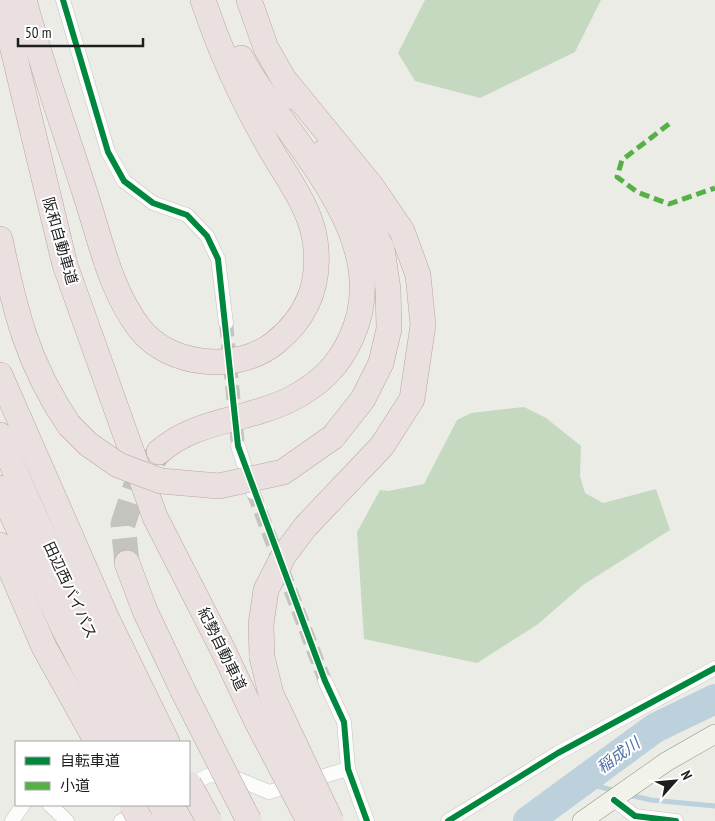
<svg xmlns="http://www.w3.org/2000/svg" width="715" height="821" font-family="'PT Sans Narrow','Noto Sans JP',sans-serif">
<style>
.forest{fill:#c4d9bf}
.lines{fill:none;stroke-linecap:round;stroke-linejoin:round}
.stream{stroke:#bdd1dc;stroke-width:5}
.river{stroke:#bdd1dc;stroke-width:30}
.street-tunnel{stroke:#c3c3bf;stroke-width:14;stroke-dasharray:14 7;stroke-linecap:butt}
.highway-tunnel{stroke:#c3c3bf;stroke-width:25;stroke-dasharray:25 12;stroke-linecap:butt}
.street-casing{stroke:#c3c3c1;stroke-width:15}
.secondary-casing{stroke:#909581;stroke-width:20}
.highway-casing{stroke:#bfa2a5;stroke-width:26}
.street{stroke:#fcfcfb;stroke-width:14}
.secondary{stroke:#f1f3eb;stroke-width:19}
.highway{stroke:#e9e0df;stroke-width:25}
.highway-bridge-casing{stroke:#bfa2a5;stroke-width:26;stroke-linecap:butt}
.highway-bridge{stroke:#e9e0df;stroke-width:25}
.quiet{stroke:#55b145;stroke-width:5;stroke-dasharray:10 5;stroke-linecap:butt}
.cycleway-casing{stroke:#fff;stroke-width:9}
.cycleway{stroke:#00873e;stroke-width:6}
.labels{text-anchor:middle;stroke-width:4;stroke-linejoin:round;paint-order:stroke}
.street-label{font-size:15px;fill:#1e1e1e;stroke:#fff}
.water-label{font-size:16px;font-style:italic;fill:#5370a6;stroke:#fff}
</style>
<rect width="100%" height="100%" fill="#ecece7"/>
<g class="forest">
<polygon points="425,0 601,0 575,52 480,98 415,81 398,53"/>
<polygon points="524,407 546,418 581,446 580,476 585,493 603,503 656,489 670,530 583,585 538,624 477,663 364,639 357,532 380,490 388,491 424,484 457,420 471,413"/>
</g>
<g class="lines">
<g class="stream">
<polyline points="581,782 616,791"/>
<polyline points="629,795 651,800 715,806"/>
</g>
<polyline class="river" points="528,821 655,728 715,699"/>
<g class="street-tunnel">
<polyline points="226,323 238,446"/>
<polyline points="253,492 325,681"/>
</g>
<polyline class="highway-tunnel" points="127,563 123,524 135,488 159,452"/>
<defs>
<g id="street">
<polyline points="63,0 108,152 124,181 153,203 187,215 207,236 218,259 226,323"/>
<polyline points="238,446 253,492"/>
<polyline points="325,681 344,722 348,769 367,821"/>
<polyline points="189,786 209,775 235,778 269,792 348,769"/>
<polyline points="614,800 635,816 676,821"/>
<polyline points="50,805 67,821"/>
<polyline points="12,821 23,805"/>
<polyline points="121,821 141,811"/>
<polyline points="448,821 558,753 715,668"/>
</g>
<polyline id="secondary" points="582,821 666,762 715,734"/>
<g id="highway">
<polyline points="1,0 65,265 155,517 223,650"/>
<path d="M24 0C41 64 64 127 84 190 100 237 109 289 140 329 170 367 239 373 276 342 309 315 321 282 315 240 309 203 283 173 266 141 241 97 219 48 203 0"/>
<polyline points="249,0 266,48 294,97"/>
<polyline points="324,152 359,202 382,249 388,289 389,329 381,363 363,399 333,437"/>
<path d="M0 239C15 311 27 363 69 425"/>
<polyline points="0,375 107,619 167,742"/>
<path d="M0 435C42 540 93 642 146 742"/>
<path d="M159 452C196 419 248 421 291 399 320 384 339 366 352 336 397 235 285 140 241 58"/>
<polyline points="0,488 64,629 123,742"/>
<polyline points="0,545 44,647 97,742"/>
<polyline points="127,563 145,611 182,689"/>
<polyline points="262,657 261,624 266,590 284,555 306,526 382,446 412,399 423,325 418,275 402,231 372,187 287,83"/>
<polyline points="156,805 165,821"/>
<polyline points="179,805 188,821"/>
</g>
</defs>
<use href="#street" class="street-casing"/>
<use href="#secondary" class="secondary-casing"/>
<use href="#highway" class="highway-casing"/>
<use href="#street" class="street"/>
<use href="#secondary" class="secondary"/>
<use href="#highway" class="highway"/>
<defs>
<g id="highway-bridge">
<polyline points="69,425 88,444 118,465 161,481 219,486 283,472 333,437"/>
<polyline points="223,650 256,720 309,821"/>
<polyline points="262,657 271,694 331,821"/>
<polyline points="182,689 249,821"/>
<polyline points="189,784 209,821"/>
<polyline points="132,805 141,821"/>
</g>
</defs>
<use href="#highway-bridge" class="highway-bridge-casing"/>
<use href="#highway-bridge" class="highway-bridge"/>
<polyline class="quiet" points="669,124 622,160 617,177 637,192 669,204 715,188"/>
<defs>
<g id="cycleway">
<polyline points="63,0 108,152 124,181 153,203 187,215 207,236 218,259 238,446 325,681 344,722 348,769 367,821"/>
<polyline points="614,800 635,816 676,821"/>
<polyline points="448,821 558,753 715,668"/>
</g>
</defs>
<use href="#cycleway" class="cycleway-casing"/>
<use href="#cycleway" class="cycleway"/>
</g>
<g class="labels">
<g class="street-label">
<text transform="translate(60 241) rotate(74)" y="5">阪和自動車道</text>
<text transform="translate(70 590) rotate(65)" y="5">田辺西バイパス</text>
<text transform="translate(222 649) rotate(64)" y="5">紀勢自動車道</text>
</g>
<g class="water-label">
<text transform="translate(618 755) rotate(-36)" y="6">稲成川</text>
</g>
</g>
<rect x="15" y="741" width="175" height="65" fill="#ffffff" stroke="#a5a5a5"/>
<rect x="25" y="757" width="25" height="8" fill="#00873e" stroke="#a5a5a5"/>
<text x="60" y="766" font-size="15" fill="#1e1e1e">自転車道</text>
<rect x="25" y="782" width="25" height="8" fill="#55b145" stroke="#a5a5a5"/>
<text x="60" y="791" font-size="15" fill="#1e1e1e">小道</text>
<g transform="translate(675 781) rotate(63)" stroke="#ffffff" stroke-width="4" paint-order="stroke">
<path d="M0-4L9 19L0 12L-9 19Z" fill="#1e1e1e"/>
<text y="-8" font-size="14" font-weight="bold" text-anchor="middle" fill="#1e1e1e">N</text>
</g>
<path d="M18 38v8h125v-8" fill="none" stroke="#1e1e1e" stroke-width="2.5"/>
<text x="25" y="38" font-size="15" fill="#1e1e1e" stroke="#ffffff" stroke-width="4" paint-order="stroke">50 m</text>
</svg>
